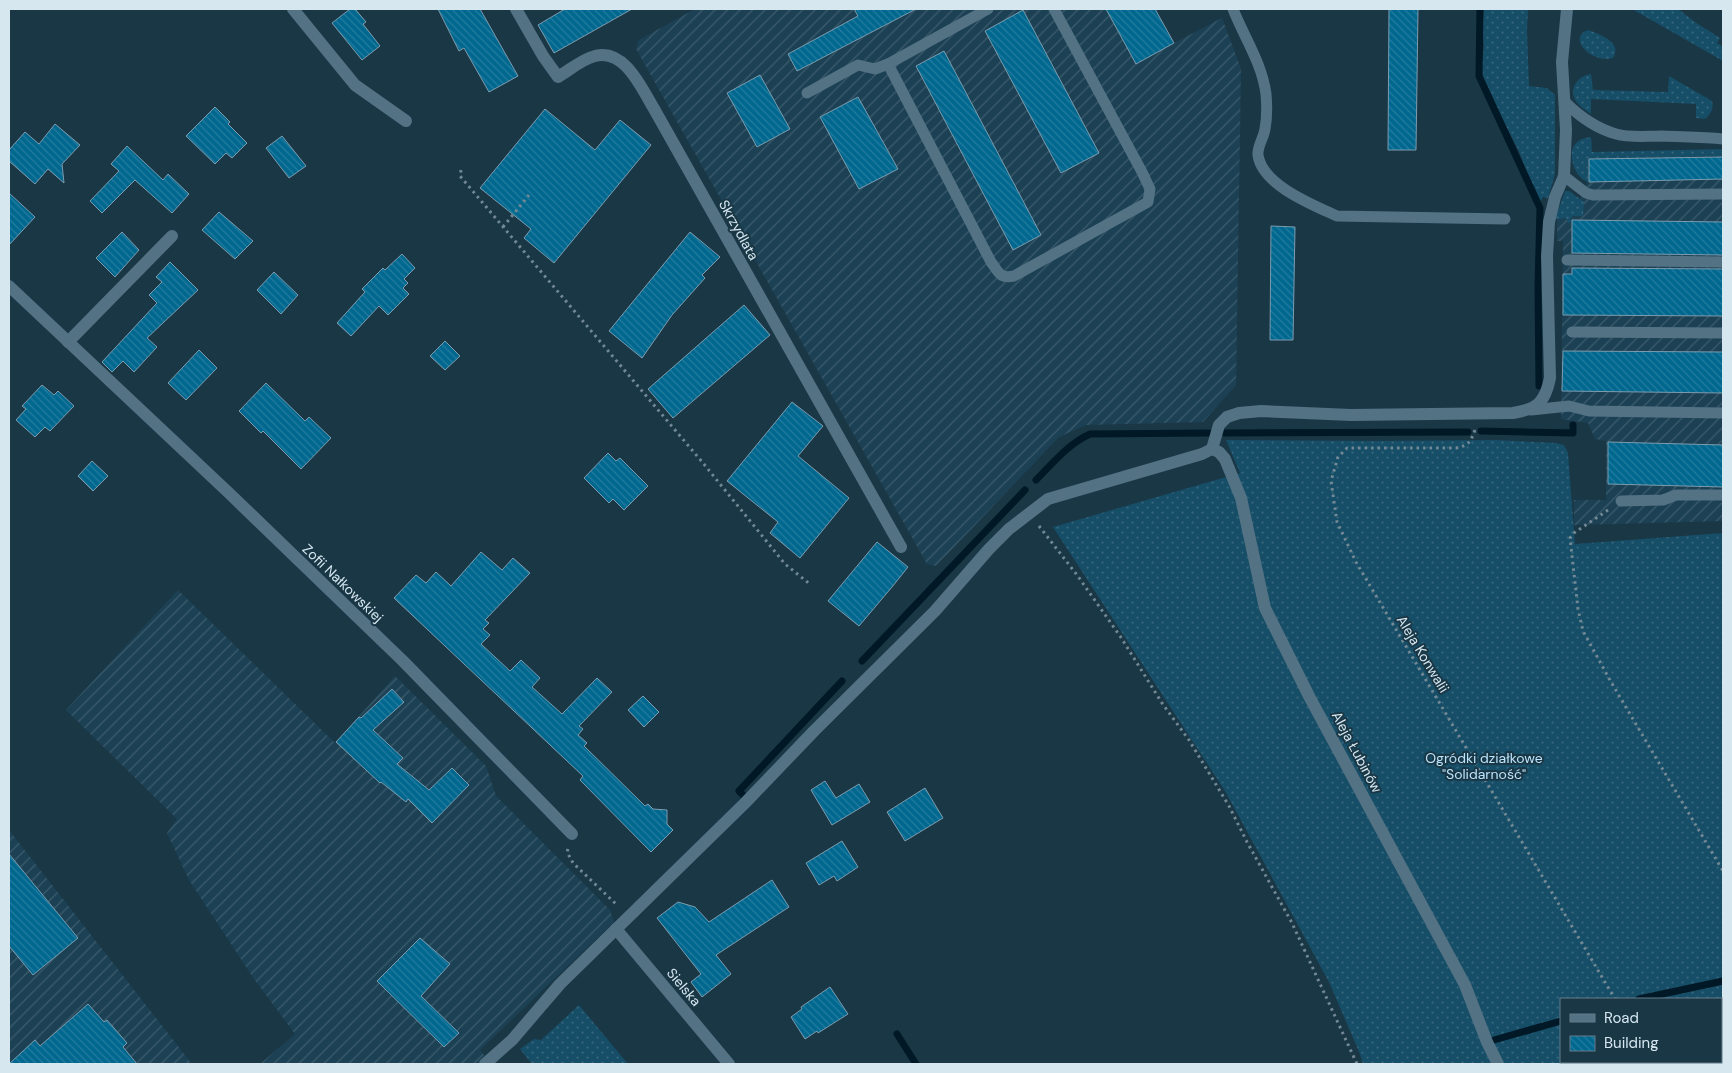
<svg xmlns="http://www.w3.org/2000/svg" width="1732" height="1073" font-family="'DM Sans',sans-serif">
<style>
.industrial{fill:url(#industrial-furrows)}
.grass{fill:url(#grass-dots);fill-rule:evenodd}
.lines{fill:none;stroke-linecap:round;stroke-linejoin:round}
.stream{stroke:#011926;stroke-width:7}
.building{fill:url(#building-back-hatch);stroke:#7d9cae}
.path{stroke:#728995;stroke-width:3;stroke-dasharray:2.5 4;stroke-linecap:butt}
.service{stroke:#537284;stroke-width:11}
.pedestrian{stroke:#537284;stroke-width:12}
.minor{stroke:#537284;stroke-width:12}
.labels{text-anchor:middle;stroke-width:4;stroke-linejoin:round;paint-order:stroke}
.street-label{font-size:14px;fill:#d6e7f0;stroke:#1a3746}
.park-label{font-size:14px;fill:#bbe3fa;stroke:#1a3746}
</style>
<defs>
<pattern id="industrial-furrows" width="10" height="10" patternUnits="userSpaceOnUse" patternTransform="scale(1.25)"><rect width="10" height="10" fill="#1c4154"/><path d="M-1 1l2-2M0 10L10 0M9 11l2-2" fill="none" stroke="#3c5c6d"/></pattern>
<pattern id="grass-dots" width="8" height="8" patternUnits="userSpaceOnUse" patternTransform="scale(1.25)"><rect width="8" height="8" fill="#164d67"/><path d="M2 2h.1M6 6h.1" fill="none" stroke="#37677d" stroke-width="1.8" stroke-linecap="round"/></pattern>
<pattern id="building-back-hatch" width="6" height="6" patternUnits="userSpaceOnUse" patternTransform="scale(1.25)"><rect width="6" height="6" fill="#00678f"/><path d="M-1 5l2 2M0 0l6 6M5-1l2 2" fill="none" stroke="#247d9f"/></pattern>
</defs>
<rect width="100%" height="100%" fill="#1a3746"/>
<g class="industrial">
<polygon points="695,9 1155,9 1174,43 1222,18 1241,69 1236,385 1203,422 1086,425 1059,437 936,566 927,564 636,49 639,40"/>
<polygon points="1723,156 1723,521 1574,525 1574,500 1606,500 1606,441 1595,439 1588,423 1561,419 1563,241 1557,241 1557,218 1566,218 1579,215 1580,199 1588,181 1588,159"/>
<polygon points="178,590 335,743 395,676 486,766 496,796 610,910 614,922 480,1050 491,1064 260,1064 295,1034 254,979 189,880 167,833 177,819 66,710"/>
<polygon points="9,830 192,1064 9,1064"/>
</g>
<g class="grass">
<polygon points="1484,9 1528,9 1527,31 1529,86 1547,88 1555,95 1555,174 1548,198 1543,197 1539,204 1518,149 1495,105 1483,77 1482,65 1484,46 1482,27"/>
<polygon points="1632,9 1678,9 1695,22 1720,38 1717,43 1723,47 1723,61"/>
<path d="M1588 30C1600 34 1623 43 1613 58 1592 64 1566 38 1588 30Z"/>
<path d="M1591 74 1593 90 1668 92 1669 76 1712 101C1714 108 1711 114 1705 119L1696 118V104L1591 99V114C1587 111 1582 108 1578 104 1567 91 1576 76 1591 74Z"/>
<path d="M1591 137 1592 152 1723 149V156L1588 159V182C1575 178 1566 154 1576 143 1580 139 1585 138 1591 137Z"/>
<polygon points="1565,191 1569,191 1584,202 1583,216 1572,216 1571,222 1568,223 1566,218 1555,219"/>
<path d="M1226 440 1375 441 1495 440 1556 443 1564 445 1568 453 1575 544 1723 533V1064H1363L1360 1054 1329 982 1225 791 1053 527 1240 473ZM1561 999H1721V1062H1561Z"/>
<polygon points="579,1005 628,1064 532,1064 520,1049 534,1039 541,1040"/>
</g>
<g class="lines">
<g class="stream">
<polyline points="1480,9 1479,76 1540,208 1538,287 1539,386"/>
<polyline points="1481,431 1573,433 1573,425"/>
<polyline points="1225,433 1468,432"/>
<path d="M1036 480C1053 463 1068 444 1090 434L1209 433"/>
<polyline points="862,661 1025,490"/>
<polyline points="743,795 739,791 842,681"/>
<polyline points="1639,999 1723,981"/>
<polyline points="897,1034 916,1064"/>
<polyline points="1494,1040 1561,1021"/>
</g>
</g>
<g class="building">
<polygon points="350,9 355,9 366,22 363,24 380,46 362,60 332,23"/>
<polygon points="438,9 480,9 518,76 489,92 464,48 459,51"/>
<polygon points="565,9 632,9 554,53 538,25"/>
<polygon points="854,9 916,9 797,71 788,54 858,16"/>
<polygon points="1106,9 1155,9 1174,43 1136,64"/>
<polygon points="1389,9 1418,9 1416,150 1388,150"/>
<polygon points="1023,10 1099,153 1061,173 985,31"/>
<polygon points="944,51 1041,235 1013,250 916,66"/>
<polygon points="760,75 790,129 757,147 727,93"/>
<polygon points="858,97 898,169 859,189 820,117"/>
<polygon points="215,107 230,122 228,124 247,143 232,158 226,153 215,164 186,136"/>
<polygon points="545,109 595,150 620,120 651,145 554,263 524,238 531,229 480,188"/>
<polygon points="55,124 80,145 62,164 64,183 48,169 35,184 9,161 9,150 25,132 39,144"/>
<polygon points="282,136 306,166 289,178 266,148"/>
<polygon points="127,146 163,180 168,174 189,194 172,213 135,180 102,213 90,201 119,171 111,164"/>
<polygon points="1723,157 1723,179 1589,182 1589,159"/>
<polygon points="9,193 35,217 9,245"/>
<polygon points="219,212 253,241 235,259 202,230"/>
<polygon points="1572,220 1723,222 1723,255 1572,253"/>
<polygon points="1271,226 1295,227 1293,340 1270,340"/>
<polygon points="122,232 139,250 115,277 96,258"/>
<polygon points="690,232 720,257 702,275 705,278 672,315 642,358 609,331"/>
<polygon points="402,254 415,268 404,279 408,283 403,288 409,294 388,315 379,306 351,336 337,323 365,292 362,289 383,268 385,270"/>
<polygon points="170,262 198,290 147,338 157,347 134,372 123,361 112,372 102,362 157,303 149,295 162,282 156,277"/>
<polygon points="1572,268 1723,269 1723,316 1563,315 1563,274 1572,274"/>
<polygon points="274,272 298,295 281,314 257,290"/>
<polygon points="744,305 770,335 673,418 648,389"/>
<polygon points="445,341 460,356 445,370 430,356"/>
<polygon points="199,350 217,368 186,400 168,383"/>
<polygon points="1563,351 1723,352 1723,393 1562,391"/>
<polygon points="266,383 305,421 309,417 331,438 301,469 263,431 261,433 239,411"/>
<polygon points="42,385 54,395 58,391 74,406 50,431 45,427 35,437 16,420 26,409 22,406"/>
<polygon points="792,402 823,426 798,456 849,498 800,558 770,533 778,522 727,481"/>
<polygon points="1608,442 1723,445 1723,487 1608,484"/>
<polygon points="608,453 616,461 620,458 648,486 624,510 613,499 609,503 584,478"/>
<polygon points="92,461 108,476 93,491 78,476"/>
<polygon points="877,542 908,567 892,587 859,626 828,601"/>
<polygon points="481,552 502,570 513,558 530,573 485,620 489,623 483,629 490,635 481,644 510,671 521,660 540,678 532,687 562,714 597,678 612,692 579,726 583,729 578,735 587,743 584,746 645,806 648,804 653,809 667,810 667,824 673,830 651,852 580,780 583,776 394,598 416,575 426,583 436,572 451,586"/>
<polygon points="392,689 404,702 373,730 403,758 397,764 429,790 452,768 469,785 432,823 408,799 406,802 381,782 380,783 336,742 359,717 361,718"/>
<polygon points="643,696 659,712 644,727 628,710"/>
<polygon points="825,781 836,798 859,784 870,802 832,825 811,790"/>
<polygon points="925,788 943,818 905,841 887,812"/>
<polygon points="842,841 858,867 837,881 834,876 819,885 806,863"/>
<polygon points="9,854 78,938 33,975 9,946"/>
<polygon points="772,880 789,907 716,955 731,974 702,997 691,982 701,974 657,918 678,902 695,907 709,922"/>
<polygon points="420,938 450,964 421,996 459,1033 444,1047 377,981"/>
<polygon points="830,987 848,1014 818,1033 817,1031 805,1039 791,1017 802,1009 801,1007"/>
<polygon points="88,1004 104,1022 107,1020 127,1043 123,1047 137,1064 9,1064 35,1040 40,1046"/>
</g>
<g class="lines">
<g class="path">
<polyline points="461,170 460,176 703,463 785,564 811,585"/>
<polyline points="503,227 529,195"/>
<path d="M1475 430C1470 443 1469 445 1456 448H1347L1338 457 1331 481 1337 522 1356 562 1615 999"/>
<polyline points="1608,510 1574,533 1570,538 1578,609 1583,631 1611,682 1723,871"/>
<polyline points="1039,526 1077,575 1120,636 1162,703 1189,740 1229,806 1247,842 1292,923 1357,1064"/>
<polyline points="568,849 567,852 573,863 617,905"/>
<polyline points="1721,1003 1723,1003"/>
<polyline points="1651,1062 1652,1064"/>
</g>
<g class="service">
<path d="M988 9 888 64 991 262C999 272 999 279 1014 276L1148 202 1150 189 1142 172 1054 9"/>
<path d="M1233 9C1244 37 1262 63 1266 94 1267 105 1267 118 1265 129 1264 137 1257 147 1258 155 1262 185 1313 205 1337 216L1505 219"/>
<polyline points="807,93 858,65 875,69 888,64"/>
<path d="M1565 102C1580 117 1595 128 1616 134 1630 138 1647 136 1662 136 1682 137 1703 137 1723 139"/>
<polyline points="1564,176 1586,193 1593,195 1723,194"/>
<polyline points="1567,260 1723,262"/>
<polyline points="1572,332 1723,333"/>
<polyline points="1531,410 1569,406 1589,411 1723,413"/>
<polyline points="1621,501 1663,500 1676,495 1723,495"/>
</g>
<polyline class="pedestrian" points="1212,449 1219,452 1225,459 1241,498 1265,608 1310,698 1465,985 1487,1042 1498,1064"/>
<g class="minor">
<polyline points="293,9 355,85 406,121"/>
<path d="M516 9 543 56 558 77C570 70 582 59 595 56 624 48 641 87 653 107L901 547"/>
<polyline points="9,286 230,494 403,661 572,834"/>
<polyline points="68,342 172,236"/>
<polyline points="616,929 729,1064"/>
<path d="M485 1064 512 1040 560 984 745 803 815 730 935 611 989 549 1009 529 1048 499 1202 454 1212 449 1219 425 1227 417 1239 413 1261 411 1351 415 1513 413C1537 409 1545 403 1550 378L1547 256 1549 222 1555 197 1564 176 1566 130 1562 62 1567 9"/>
</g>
</g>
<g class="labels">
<g class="street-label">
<text transform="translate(739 230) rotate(61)" y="5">Skrzydlata</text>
<text transform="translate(343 583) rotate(44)" y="5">Zofii Nałkowskiej</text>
<text transform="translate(1423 654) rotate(59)" y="5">Aleja Konwalii</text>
<text transform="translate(1357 752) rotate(62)" y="5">Aleja Łubinów</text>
<text transform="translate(684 987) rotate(50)" y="5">Sielska</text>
</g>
<g class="park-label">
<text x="1484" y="763">Ogródki działkowe<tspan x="1484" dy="16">"Solidarność"</tspan></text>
</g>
</g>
<rect width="1732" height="1073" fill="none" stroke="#d6e7f0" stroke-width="20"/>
<rect x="1560" y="998" width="162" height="65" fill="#1a3746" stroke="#657d8a"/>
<rect x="1570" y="1014" width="25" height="8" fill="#537284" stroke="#657d8a"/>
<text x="1604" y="1023" font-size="15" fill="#d6e7f0">Road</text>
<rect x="1570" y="1036" width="25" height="15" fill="url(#building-back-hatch)" stroke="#657d8a"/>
<text x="1604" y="1048" font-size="15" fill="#d6e7f0">Building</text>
</svg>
